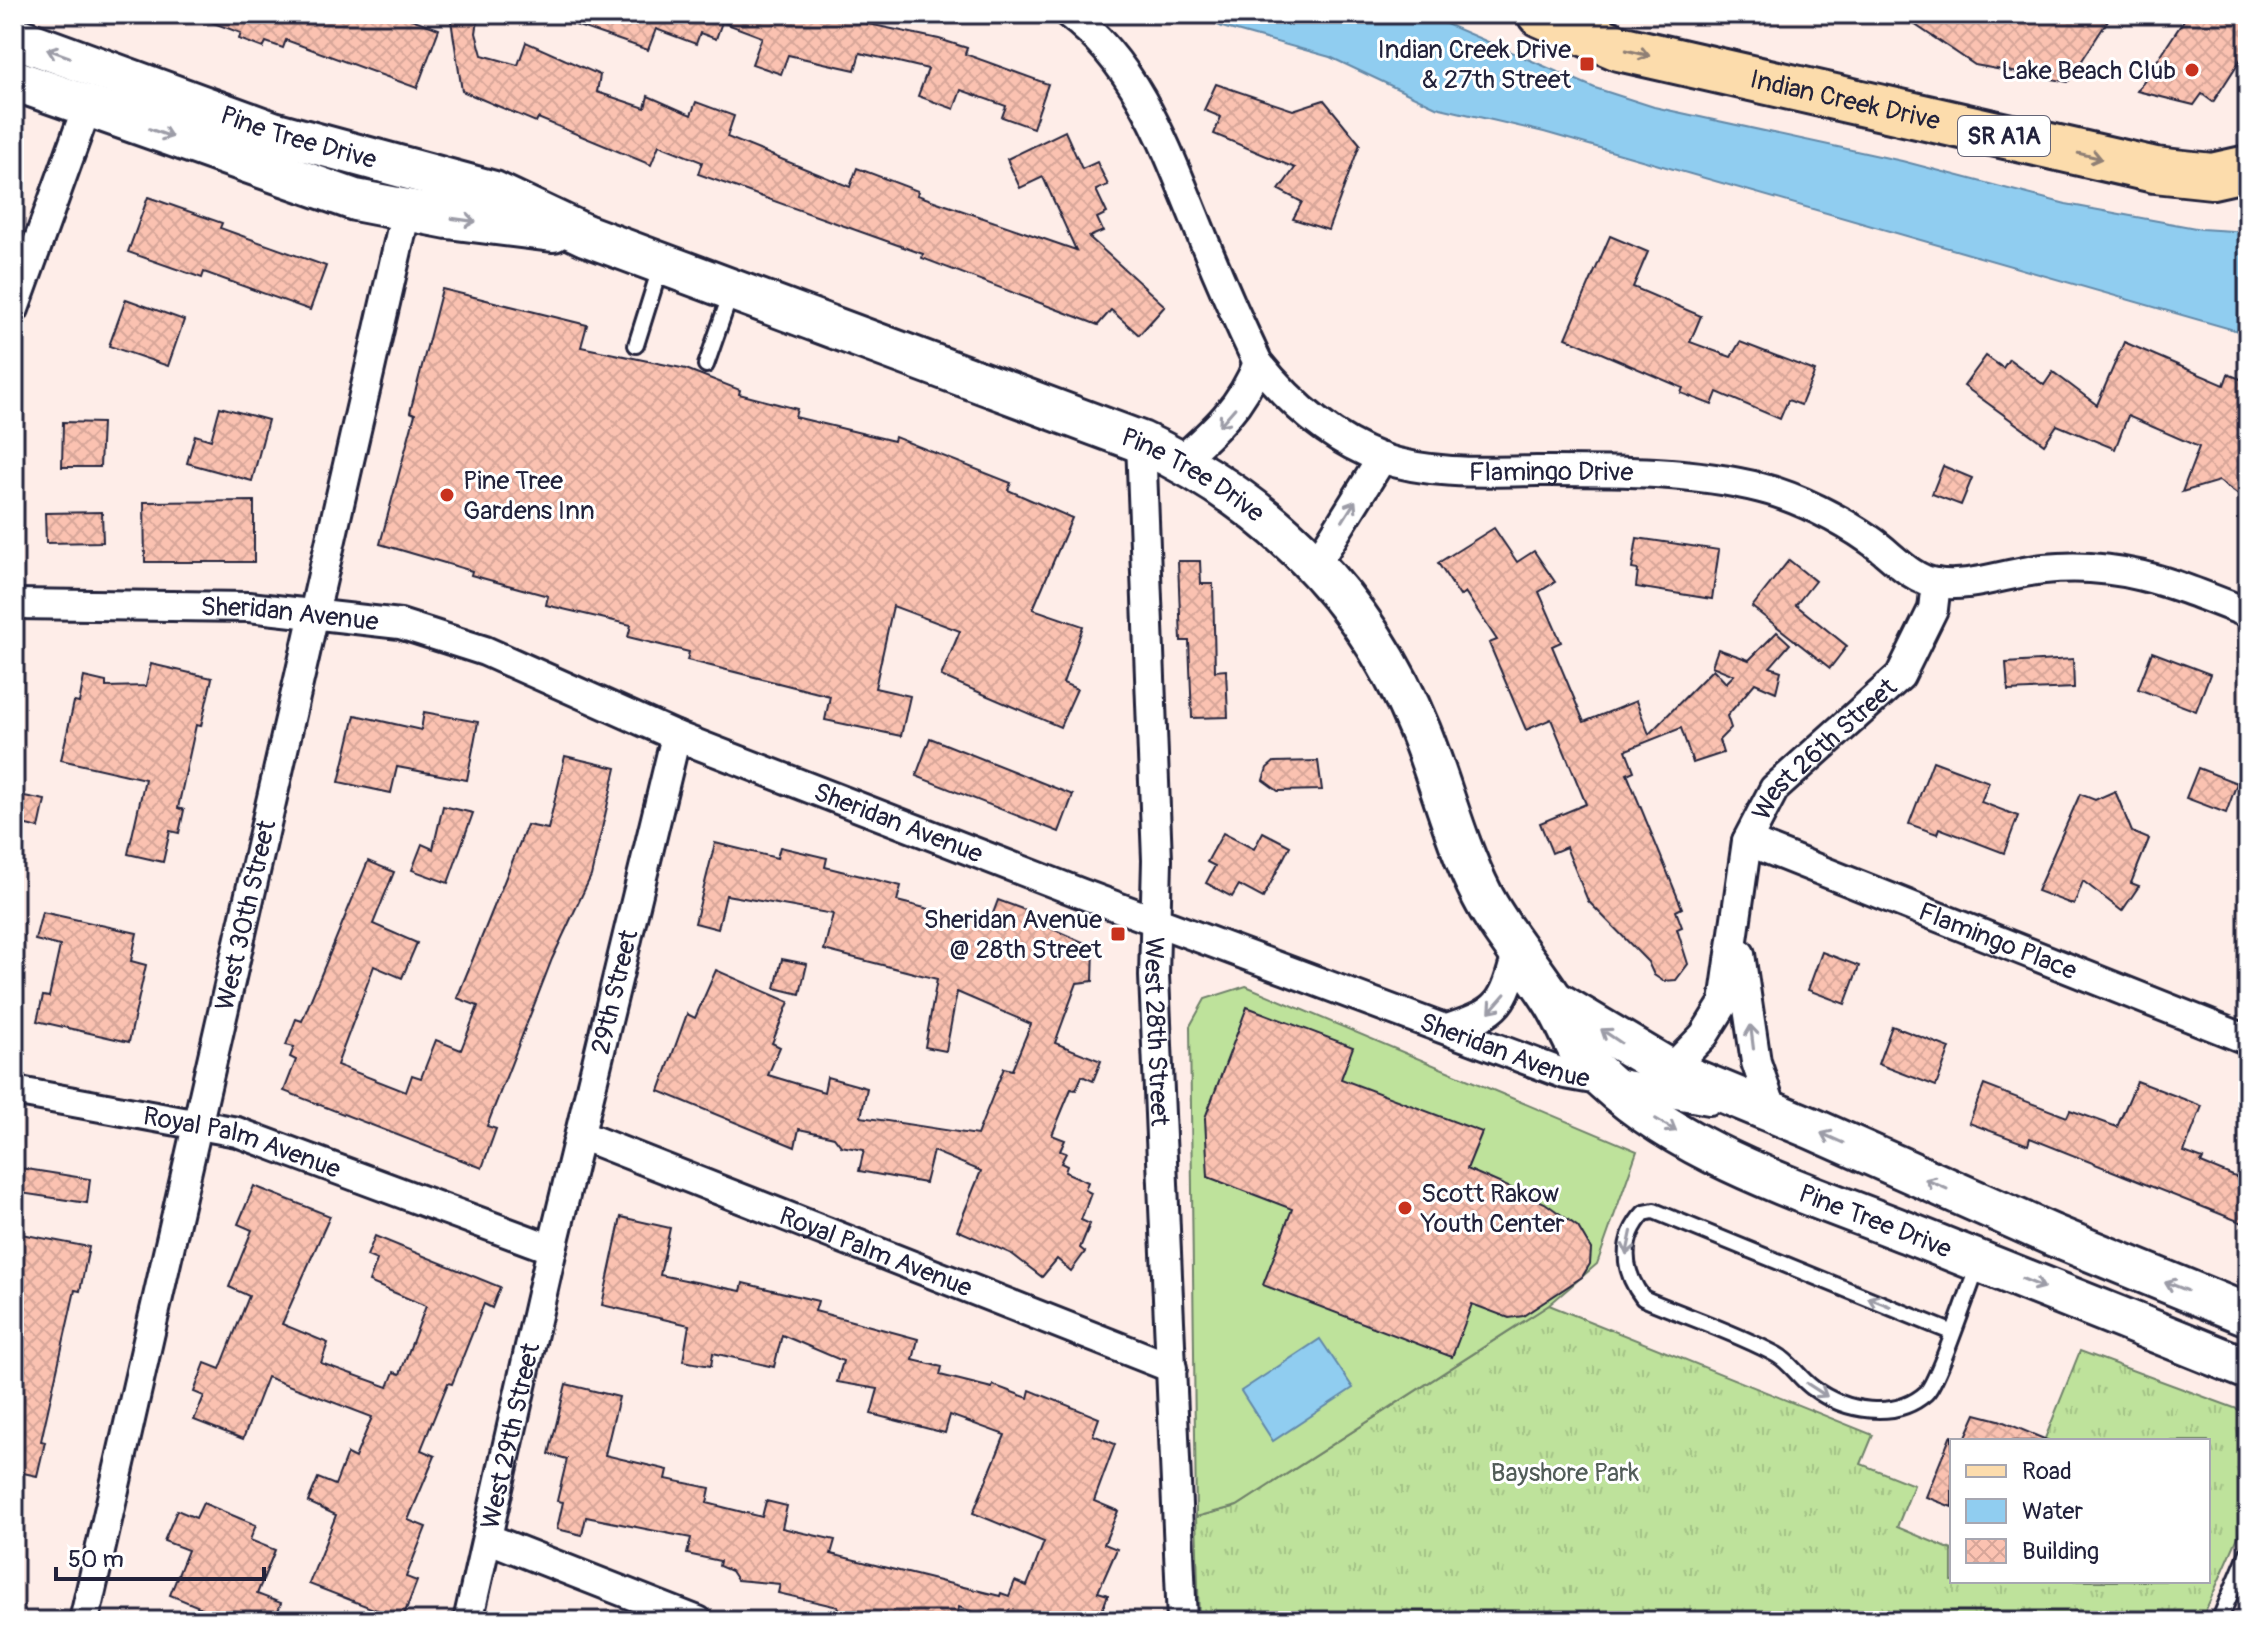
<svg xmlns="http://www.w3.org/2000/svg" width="2262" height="1635" font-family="Pangolin,sans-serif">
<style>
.grass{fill:url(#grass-tufts);stroke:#70826b;stroke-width:2}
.pitch{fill:#bee29b;stroke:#70826b;stroke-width:2}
.water{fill:#90cdf0;stroke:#6489a8;stroke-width:2}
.building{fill:url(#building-cross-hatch);stroke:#22223b;stroke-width:2}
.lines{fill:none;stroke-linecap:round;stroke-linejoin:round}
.lane-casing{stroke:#22223b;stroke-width:20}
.street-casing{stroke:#22223b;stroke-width:34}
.secondary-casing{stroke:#22223b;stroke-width:46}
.primary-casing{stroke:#22223b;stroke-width:50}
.lane{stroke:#fff;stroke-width:14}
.street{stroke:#fff;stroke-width:28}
.secondary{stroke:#fff;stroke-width:40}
.primary{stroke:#fcdcac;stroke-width:44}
.oneway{stroke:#9c9ca7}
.oneway2{stroke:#8f7f74}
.poi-dot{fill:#c8321e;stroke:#fff;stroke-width:3}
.labels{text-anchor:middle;stroke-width:6;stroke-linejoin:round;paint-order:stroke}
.shield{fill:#fff;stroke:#646476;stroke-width:2}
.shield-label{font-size:24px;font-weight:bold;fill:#22223b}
.poi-label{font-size:26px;fill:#22223b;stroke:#fff;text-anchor:end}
.street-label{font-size:26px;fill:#22223b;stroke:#fff}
.park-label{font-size:26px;fill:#515c58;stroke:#fff}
</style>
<defs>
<pattern id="grass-tufts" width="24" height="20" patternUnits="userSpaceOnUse" patternTransform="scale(2)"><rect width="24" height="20" fill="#bee29b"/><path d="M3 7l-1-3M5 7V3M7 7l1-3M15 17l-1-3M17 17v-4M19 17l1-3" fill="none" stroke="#a3c286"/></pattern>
<pattern id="building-cross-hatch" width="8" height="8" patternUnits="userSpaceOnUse" patternTransform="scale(2)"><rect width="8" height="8" fill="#fbc2b1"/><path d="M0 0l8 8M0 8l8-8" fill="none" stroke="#d7a699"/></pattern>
</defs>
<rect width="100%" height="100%" fill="#feede8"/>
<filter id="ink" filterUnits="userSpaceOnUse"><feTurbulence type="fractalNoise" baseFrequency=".0125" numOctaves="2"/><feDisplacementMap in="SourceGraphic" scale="16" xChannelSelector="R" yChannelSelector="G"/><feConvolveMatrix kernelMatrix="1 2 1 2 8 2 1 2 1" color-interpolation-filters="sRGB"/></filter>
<g filter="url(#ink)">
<polygon class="grass" points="1549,1305 1873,1435 1861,1464 1914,1485 1897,1527 1952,1550 1952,1581 2208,1581 2208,1441 2044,1441 2080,1351 2248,1413 2248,1514 2201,1621 1199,1621 1196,1517 1237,1506"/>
<polygon class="pitch" points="1246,986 1637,1151 1597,1264 1549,1305 1237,1506 1196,1517 1190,1026 1205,999"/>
<g class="water">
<polygon points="1196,14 1423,14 1595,88 1654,107 1902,161 2066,204 2201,229 2248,232 2248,334 1544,132 1436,107 1330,57 1222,27"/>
<polygon points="1320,1339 1353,1388 1273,1441 1241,1391"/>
</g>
<g class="building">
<polygon points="198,14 398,14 439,29 417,88 286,40 283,48 266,42 263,48 239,39 241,33 197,17"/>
<polygon points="450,14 479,14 476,33 482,55 518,65 526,42 600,75 597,92 645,108 648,96 691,115 696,102 734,116 727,137 850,187 857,168 918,191 917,195 1076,250 1043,177 1020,188 1007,159 1065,131 1082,169 1097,162 1108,185 1096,190 1107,213 1097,218 1103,231 1089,237 1165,306 1139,335 1111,310 1098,325 922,258 923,254 698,174 702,162 659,145 651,165 538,118 536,122 462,91"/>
<polygon points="556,14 866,14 864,23 939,39 967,48 965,54 1048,84 1033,128 1002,117 1006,106 961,90 954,109 918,96 928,69 860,53 855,70 788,55 781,74 752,64 762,37 722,22 716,39 700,33 696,44 656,29 648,50 555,18"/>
<polygon points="1899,14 2112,14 2068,82 1975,65"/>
<polygon points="2188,14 2248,14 2248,48 2213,102 2202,94 2194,105 2137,91"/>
<polygon points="1216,84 1293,110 1324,100 1360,144 1328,230 1293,219 1302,202 1279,190 1295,168 1214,134 1221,117 1204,110"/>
<polygon points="148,197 222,223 220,228 326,266 310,310 204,272 202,278 128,252"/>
<polygon points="1610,236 1648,252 1633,287 1701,316 1690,342 1731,357 1740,342 1815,371 1801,405 1788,400 1780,419 1717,392 1712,405 1681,393 1683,388 1566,338"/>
<polygon points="442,289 587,325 581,347 686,369 740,390 739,394 797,409 795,417 894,441 895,437 1011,483 1008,490 1072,518 1033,609 1083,626 1063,683 1077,689 1060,727 941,676 960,631 893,606 875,688 910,696 901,736 825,720 830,696 687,660 689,652 628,637 631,625 546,605 548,596 471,575 472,571 380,544 415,414 410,412"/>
<polygon points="126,299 184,320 168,366 109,346"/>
<polygon points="2124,342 2224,385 2228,374 2248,382 2248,502 2219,481 2182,492 2199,447 2128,416 2115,449 2057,425 2044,444 1964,386 1986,356 2003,368 2009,359 2044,385 2053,372 2097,405"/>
<polygon points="220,407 268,420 252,481 187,463 195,435 211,440"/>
<polygon points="63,422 102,423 100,467 62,467"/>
<polygon points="1943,466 1972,478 1961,505 1932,494"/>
<polygon points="254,501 254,562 145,562 144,502"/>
<polygon points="102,512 103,542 46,543 45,513"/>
<polygon points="1494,528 1517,562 1534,551 1555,582 1539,592 1561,642 1552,646 1584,722 1636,701 1649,734 1713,669 1726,683 1734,675 1712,666 1718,649 1749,660 1777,632 1790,644 1770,667 1781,671 1776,692 1755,683 1727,716 1731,728 1719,740 1723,753 1693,763 1681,728 1626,750 1634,771 1627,774 1682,908 1676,911 1682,927 1677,929 1688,964 1676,980 1663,981 1654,975 1648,962 1588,901 1566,847 1552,853 1540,823 1586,804 1551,719 1526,730 1489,643 1497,640 1465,592 1460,596 1438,563"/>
<polygon points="1637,538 1719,550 1712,599 1636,587 1638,570 1632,569"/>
<polygon points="1789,560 1815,581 1796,605 1847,646 1830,668 1752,607"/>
<polygon points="1178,561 1200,561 1201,584 1213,584 1215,671 1226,670 1228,717 1192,718 1189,641 1181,641"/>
<polygon points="2152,652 2210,674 2196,711 2138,689"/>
<polygon points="2073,659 2074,688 2008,691 2006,663"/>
<polygon points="151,664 212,678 201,726 196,725 178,808 184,810 179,833 170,831 163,862 128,854 145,779 61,760 74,702 79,703 84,677 106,682 106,687 146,686"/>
<polygon points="424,712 478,722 467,780 397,767 391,793 339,782 355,715 421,730"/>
<polygon points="930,738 1073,795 1059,832 916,776"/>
<polygon points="565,756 616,768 591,876 552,959 487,1126 496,1129 482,1168 284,1091 296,1060 290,1057 294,1047 286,1045 296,1019 302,1021 368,861 394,872 373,924 417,943 402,978 374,966 337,1065 406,1092 412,1075 421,1078 436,1040 461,1050 478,1006 457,998 527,825 548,829"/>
<polygon points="1318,761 1322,790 1278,791 1263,780 1267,768 1274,762"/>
<polygon points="1933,761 1989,782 1981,802 2018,816 2004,853 1939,828 1937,834 1909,824"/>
<polygon points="2198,768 2237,783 2226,813 2186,798"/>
<polygon points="2115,791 2132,832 2149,839 2131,883 2139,886 2122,911 2083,881 2074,905 2037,891 2080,794 2095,800"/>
<polygon points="14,794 45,800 39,828 14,822"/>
<polygon points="443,806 473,813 448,883 412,870 422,844 433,849"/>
<polygon points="1263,832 1290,846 1263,898 1239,885 1232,897 1206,883 1215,866 1207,862 1223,833 1254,849"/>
<polygon points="715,843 777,858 780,847 827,858 825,867 901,886 897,901 989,924 998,900 1036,914 1032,920 1094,947 1093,981 1077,983 1055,1043 1101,1061 1093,1081 1082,1076 1076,1090 1071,1089 1052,1135 1065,1140 1060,1151 1066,1153 1061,1163 1067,1166 1065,1172 1088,1182 1085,1190 1091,1193 1081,1220 1090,1224 1080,1248 1085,1252 1071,1271 1057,1259 1042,1277 1012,1254 957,1230 981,1171 933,1151 925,1183 859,1171 864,1150 841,1146 834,1137 799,1129 795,1147 659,1091 687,1014 695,1018 716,970 789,1002 772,1043 780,1047 768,1075 824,1092 827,1077 867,1088 861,1117 977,1135 1004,1068 1012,1070 1031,1024 957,992 946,1051 925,1047 937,979 824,950 833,914 726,895 718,929 695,923"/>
<polygon points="42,912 137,933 131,961 146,965 129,1042 37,1021 43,996 49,997 60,946 35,940"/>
<polygon points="1822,952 1859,966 1845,1004 1808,990"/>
<polygon points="782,959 807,964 800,994 775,988"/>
<polygon points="1247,1007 1353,1047 1341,1079 1482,1132 1467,1169 1545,1203 1578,1227 1591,1249 1590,1264 1582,1277 1523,1316 1509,1318 1472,1304 1452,1357 1263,1285 1292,1209 1208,1177 1205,1118"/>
<polygon points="1892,1026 1950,1048 1936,1086 1878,1064"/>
<polygon points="2137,1081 2202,1106 2184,1152 2203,1159 2201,1163 2248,1182 2248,1225 2030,1138 2028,1145 1969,1123 1984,1085 2067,1117 2070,1110 2117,1127"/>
<polygon points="14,1167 90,1179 87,1203 14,1192"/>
<polygon points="254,1186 330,1216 282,1324 328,1343 321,1363 388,1387 394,1372 400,1374 426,1306 369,1282 377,1260 367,1256 375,1236 500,1287 492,1308 484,1304 452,1384 448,1383 421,1450 435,1456 408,1520 426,1527 406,1577 417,1581 402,1620 309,1584 336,1515 308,1502 318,1478 335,1485 347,1454 355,1458 372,1417 267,1377 243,1439 194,1420 204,1396 194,1392 205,1363 220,1369 249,1296 229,1287 252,1230 238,1224"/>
<polygon points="621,1217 670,1228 660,1275 741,1291 743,1283 818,1301 815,1311 918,1339 913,1360 942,1367 940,1375 992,1388 993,1385 1028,1398 1030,1390 1099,1418 1093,1435 1115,1444 1094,1501 1118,1511 1104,1544 1117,1549 1098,1592 1108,1595 1098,1621 997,1621 959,1607 956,1621 834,1621 838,1607 778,1593 780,1584 737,1580 731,1571 719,1566 720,1561 687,1554 691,1538 586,1517 582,1535 557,1529 563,1502 557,1501 567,1459 549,1454 566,1384 619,1397 605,1455 668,1470 666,1479 710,1488 707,1503 762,1517 766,1501 787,1506 782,1528 835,1540 831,1554 1000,1596 1001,1593 1009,1596 1015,1581 1027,1586 1044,1542 973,1513 1005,1435 950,1415 945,1433 871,1414 878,1389 837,1382 843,1361 782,1335 774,1367 713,1353 711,1366 683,1361 689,1325 602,1305"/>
<polygon points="21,1234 89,1247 80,1291 75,1290 41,1441 45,1442 37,1476 14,1471 14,1271"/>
<polygon points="1976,1414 1999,1420 2049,1441 1964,1441"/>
<polygon points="1951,1435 1952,1435 1952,1507 1926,1497"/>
<polygon points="203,1503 256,1525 250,1540 275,1550 257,1594 281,1603 274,1621 233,1621 170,1595 188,1550 164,1541 177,1510 196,1518"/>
</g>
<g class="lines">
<defs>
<g id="lane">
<polyline points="636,345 661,265"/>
<polyline points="706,365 731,293"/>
<path d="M1951 1332 1654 1211 1644 1213C1620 1239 1622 1271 1643 1298 1687 1317 1735 1332 1777 1355 1790 1362 1800 1379 1813 1388 1844 1411 1895 1421 1926 1393 1939 1381 1969 1287 1979 1264"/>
<polyline points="2219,1621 2248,1552"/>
</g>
<g id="street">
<path id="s1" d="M1069 14C1137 65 1165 145 1196 221 1215 269 1236 317 1258 363 1291 404 1330 439 1381 458 1430 475 1486 472 1537 471 1610 471 1690 470 1761 488 1797 497 1840 519 1870 540 1891 554 1910 579 1936 583 1969 589 2010 572 2044 569 2123 561 2176 585 2248 613"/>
<polyline points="14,309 87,107"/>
<path id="s2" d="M1141 442 1157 860 1154 976 1182 1621"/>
<path d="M1180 461C1214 431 1242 406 1258 363"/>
<polyline points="1316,564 1382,458"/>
<path id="s3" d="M14 604 249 607 400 624 485 651 676 736 1080 893 1565 1074 1709 1100"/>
<path id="s4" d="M1747 841 2248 1040"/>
<polyline points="1740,954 1756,1062 1773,1112"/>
<path d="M1450 1028C1500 1012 1504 1003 1517 953"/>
<path id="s5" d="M1670 1070 1704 1035 1724 1003 1747 841 1774 789 1900 676 1933 609 1936 583"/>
<path id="s6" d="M14 1091 237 1132 552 1249"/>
<path id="s7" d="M580 1135 1172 1368"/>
<polyline points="487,1538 698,1621"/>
<path id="s8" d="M84 1621 406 211"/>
<path id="s9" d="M468 1621 552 1249 676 736"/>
</g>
<g id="secondary">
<path id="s10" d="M14 37 273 132 494 192 585 235 1141 442C1270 502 1366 598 1420 731 1442 785 1455 842 1482 895 1502 934 1531 965 1554 1002 1568 1024 1575 1050 1592 1068 1675 1153 1800 1190 1908 1233 2021 1278 2135 1323 2248 1369"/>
<polyline points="14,80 355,200 448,218 553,231"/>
<polyline points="1554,1001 1670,1070 1811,1128 2052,1235 2248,1315"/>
</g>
<g id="primary">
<path id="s11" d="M1540 14 1619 48 2155 170 2212 176 2248 168"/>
</g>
</defs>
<use href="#lane" class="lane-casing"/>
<use href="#street" class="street-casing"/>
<use href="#secondary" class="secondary-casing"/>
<use href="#primary" class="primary-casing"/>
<use href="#lane" class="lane"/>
<use href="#street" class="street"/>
<use href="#secondary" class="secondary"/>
<use href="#primary" class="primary"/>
</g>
<defs><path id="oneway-shaft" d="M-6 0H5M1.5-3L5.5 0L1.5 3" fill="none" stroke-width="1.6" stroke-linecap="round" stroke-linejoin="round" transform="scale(2)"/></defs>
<g class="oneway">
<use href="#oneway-shaft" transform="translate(58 53) rotate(-160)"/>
<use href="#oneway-shaft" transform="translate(161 133) rotate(20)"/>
<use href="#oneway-shaft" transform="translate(464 220) rotate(8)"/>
<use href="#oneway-shaft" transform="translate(1227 417) rotate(131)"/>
<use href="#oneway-shaft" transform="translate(1349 511) rotate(-58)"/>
<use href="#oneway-shaft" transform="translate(1497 1003) rotate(131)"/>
<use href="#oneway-shaft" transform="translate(1611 1036) rotate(-146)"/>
<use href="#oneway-shaft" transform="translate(1752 1037) rotate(-97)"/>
<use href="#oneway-shaft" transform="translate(1666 1125) rotate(31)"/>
<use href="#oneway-shaft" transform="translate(1832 1138) rotate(-156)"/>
<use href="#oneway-shaft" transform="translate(1936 1184) rotate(-156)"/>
<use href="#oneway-shaft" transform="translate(1629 1243) rotate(102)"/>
<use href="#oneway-shaft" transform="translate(2033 1283) rotate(22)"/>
<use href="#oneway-shaft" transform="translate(2176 1286) rotate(-158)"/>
<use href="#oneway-shaft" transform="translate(1879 1302) rotate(-158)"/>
<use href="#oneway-shaft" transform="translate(1817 1390) rotate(33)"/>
</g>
<g class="oneway2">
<use href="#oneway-shaft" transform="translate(1638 53) rotate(14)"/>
<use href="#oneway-shaft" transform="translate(2090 156) rotate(13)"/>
</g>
</g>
<g class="poi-dot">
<rect x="1579" y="56" width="16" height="16" rx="4"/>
<circle cx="2192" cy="70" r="8"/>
<circle cx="447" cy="495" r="8"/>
<rect x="1110" y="926" width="16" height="16" rx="4"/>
<circle cx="1405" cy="1208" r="8"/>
</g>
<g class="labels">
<rect class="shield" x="1958" y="116" width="92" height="40" rx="6"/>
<g class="shield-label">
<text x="2004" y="144">SR A1A</text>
</g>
<g class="poi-label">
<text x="1571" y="58">Indian Creek Drive<tspan x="1571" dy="30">&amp; 27th Street</tspan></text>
<text x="2176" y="79">Lake Beach Club</text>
<text x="463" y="489" text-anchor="start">Pine Tree<tspan x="463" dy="30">Gardens Inn</tspan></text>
<text x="1102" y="928">Sheridan Avenue<tspan x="1102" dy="30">@ 28th Street</tspan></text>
<text x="1421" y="1202" text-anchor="start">Scott Rakow<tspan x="1421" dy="30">Youth Center</tspan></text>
</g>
<g class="street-label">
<text dy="9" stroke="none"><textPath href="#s11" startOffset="318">Indian Creek Drive</textPath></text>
<text dy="9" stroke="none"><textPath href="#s10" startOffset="302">Pine Tree Drive</textPath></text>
<text dy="9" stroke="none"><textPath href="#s1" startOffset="730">Flamingo Drive</textPath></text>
<text dy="9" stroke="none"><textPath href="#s10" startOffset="1260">Pine Tree Drive</textPath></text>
<text dy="9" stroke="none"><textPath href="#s3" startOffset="276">Sheridan Avenue</textPath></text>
<text dy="9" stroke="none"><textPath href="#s5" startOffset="372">West 26th Street</textPath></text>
<text dy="9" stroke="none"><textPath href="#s3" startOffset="924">Sheridan Avenue</textPath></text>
<text dy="9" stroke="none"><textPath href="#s8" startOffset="724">West 30th Street</textPath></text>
<text dy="9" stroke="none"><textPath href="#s4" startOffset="270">Flamingo Place</textPath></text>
<text dy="9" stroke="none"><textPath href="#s9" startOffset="646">29th Street</textPath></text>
<text dy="9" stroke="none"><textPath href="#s2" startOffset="590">West 28th Street</textPath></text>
<text dy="9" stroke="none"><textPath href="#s3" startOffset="1572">Sheridan Avenue</textPath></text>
<text dy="9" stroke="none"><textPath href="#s6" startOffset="234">Royal Palm Avenue</textPath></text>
<text dy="9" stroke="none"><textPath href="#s10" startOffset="2316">Pine Tree Drive</textPath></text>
<text dy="9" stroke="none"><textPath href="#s7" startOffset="318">Royal Palm Avenue</textPath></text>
<text dy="9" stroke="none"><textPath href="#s9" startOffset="190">West 29th Street</textPath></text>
</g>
<g class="park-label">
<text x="1565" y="1481">Bayshore Park</text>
</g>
</g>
<rect width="2262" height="1635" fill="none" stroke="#fff" stroke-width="48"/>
<rect x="24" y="24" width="2214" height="1587" fill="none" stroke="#22223b" stroke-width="3" filter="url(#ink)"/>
<rect x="1950" y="1439" width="260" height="144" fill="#ffffff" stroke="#a7a7b1" stroke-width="2"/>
<rect x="1966" y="1465" width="40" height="12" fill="#fcdcac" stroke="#a7a7b1" stroke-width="2"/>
<text x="2022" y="1479" font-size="24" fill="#22223b">Road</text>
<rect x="1966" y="1499" width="40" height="24" fill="#90cdf0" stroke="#a7a7b1" stroke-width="2"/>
<text x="2022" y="1519" font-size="24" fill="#22223b">Water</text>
<rect x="1966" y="1539" width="40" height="24" fill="url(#building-cross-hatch)" stroke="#a7a7b1" stroke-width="2"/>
<text x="2022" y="1559" font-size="24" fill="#22223b">Building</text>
<path d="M56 1567v12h208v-12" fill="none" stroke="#22223b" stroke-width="4"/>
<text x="68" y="1567" font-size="24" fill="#22223b" stroke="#ffffff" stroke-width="6" paint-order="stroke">50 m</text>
</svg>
